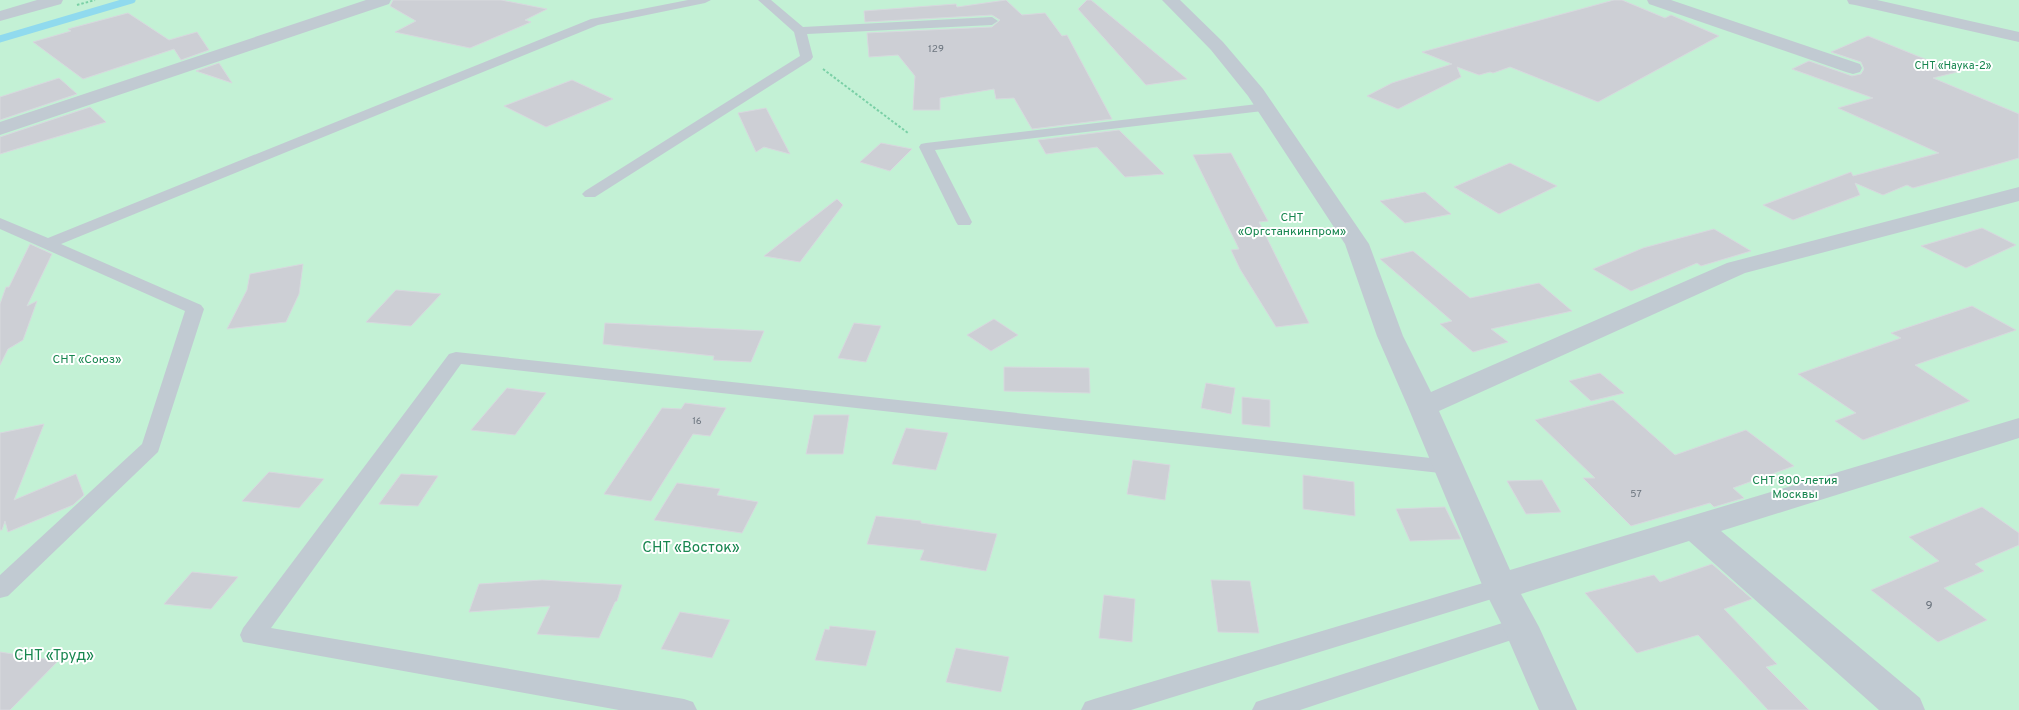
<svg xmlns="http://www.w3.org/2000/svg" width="2019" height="710" font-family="Overpass,sans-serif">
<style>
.green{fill:#c3f1d5}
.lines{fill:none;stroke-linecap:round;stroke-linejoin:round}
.stream{stroke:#90daee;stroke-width:7}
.building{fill:#cdcfd5;stroke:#d7d9de}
.path{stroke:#7ad0a6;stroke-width:2;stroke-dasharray:2.5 2;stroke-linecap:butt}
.lane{fill:#c1cad2;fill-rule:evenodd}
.street{fill:#c1cad2;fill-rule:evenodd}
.labels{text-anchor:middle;stroke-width:4;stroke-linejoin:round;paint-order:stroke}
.number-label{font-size:10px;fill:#6b747e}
.far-park-label{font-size:11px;fill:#17864f;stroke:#fff}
.park-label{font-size:12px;fill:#17864f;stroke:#fff}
.near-number-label{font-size:12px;fill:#6b747e}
.near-park-label{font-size:15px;fill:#17864f;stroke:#fff}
</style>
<rect width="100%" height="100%" fill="#f5f3f3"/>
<rect class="green" x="0" y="0" width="2019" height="710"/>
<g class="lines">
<polyline class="stream" points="0,39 132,0"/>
</g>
<g class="building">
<polygon points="393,0 501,0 547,9 525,20 531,22 470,48 395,32 416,21 390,6"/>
<polygon points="1006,0 1022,15 1045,13 1062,36 1067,35 1112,119 1032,129 1014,98 996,99 994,89 940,98 940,110 913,110 915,76 898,55 869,57 867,33 992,27 1000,20 992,15 865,22 864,11 956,4 957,7"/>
<polygon points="1087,0 1091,0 1187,79 1146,85 1078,9"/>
<polygon points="1614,0 1622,0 1665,18 1671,15 1719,36 1598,102 1510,67 1493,73 1490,72 1479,75 1457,67 1461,77 1398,109 1367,96 1392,83 1452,64 1422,52"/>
<polygon points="128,13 169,40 197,32 209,50 181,60 174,49 83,79 33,42 71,31 68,29"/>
<polygon points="1868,36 1957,72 1933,78 2019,114 2019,158 1913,188 1907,185 1883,195 1855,183 1860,195 1793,220 1763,205 1851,172 1853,176 1939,153 1838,108 1873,98 1792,69 1809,61 1852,76 1861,74 1864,69 1861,62 1831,52"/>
<polygon points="219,63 232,83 196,71"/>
<polygon points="59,78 77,94 0,120 0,97"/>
<polygon points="572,80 613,99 546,127 504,106"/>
<polygon points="90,107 106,122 0,154 0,137"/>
<polygon points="766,108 790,154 764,147 756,152 738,113"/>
<polygon points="1119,130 1164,174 1125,177 1097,147 1046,154 1038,140"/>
<polygon points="881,143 912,149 890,171 860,162"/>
<polygon points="1231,153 1268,221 1259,222 1309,323 1276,327 1240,269 1231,250 1239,249 1193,155"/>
<polygon points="1510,163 1557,186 1499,214 1454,187"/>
<polygon points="1425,192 1451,214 1405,223 1380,201"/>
<polygon points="837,199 843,205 800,262 764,256"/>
<polygon points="1982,228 2016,245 1966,268 1921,246"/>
<polygon points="1714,229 1751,251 1701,266 1697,263 1631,291 1593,269 1643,248"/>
<polygon points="30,244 52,254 27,306 37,301 23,340 8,349 0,365 0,304 6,287 9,287"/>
<polygon points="1413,251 1470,298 1539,283 1572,311 1491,329 1508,342 1473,352 1440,324 1452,321 1380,259"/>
<polygon points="303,264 299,294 286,322 227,329 247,290 250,274"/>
<polygon points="396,290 441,294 411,326 366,322"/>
<polygon points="1972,306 2016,330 1915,365 1970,401 1863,440 1835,421 1856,413 1798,374 1901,338 1891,333"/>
<polygon points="994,319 1018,335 991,351 967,335"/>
<polygon points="605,323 764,331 751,362 713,360 714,356 603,344"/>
<polygon points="854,323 881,326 866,362 838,358"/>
<polygon points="1004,367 1089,368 1090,393 1004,391"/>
<polygon points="1600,373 1624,393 1591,401 1569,381"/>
<polygon points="1206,383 1235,388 1231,414 1201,408"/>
<polygon points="507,388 546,393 515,435 471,430"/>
<polygon points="1242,397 1270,400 1270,427 1242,424"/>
<polygon points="1613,400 1675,455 1746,430 1794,466 1733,488 1744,498 1714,507 1710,503 1631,526 1583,478 1595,478 1535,420"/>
<polygon points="685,403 726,408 710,436 693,434 651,501 604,494 662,408 681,409"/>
<polygon points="814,415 849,415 843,454 806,454"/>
<polygon points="44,424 14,500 76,474 84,495 73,505 8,532 5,521 2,530 0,530 0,433"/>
<polygon points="906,428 948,433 936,470 892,464"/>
<polygon points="1133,460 1170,465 1165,500 1127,494"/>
<polygon points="269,472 324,479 299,508 242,501"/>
<polygon points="401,474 438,476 418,506 379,504"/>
<polygon points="1303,475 1354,482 1355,516 1303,509"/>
<polygon points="1542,480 1561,512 1526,514 1507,481"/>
<polygon points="677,483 720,489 717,495 758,502 742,533 654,520"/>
<polygon points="1445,507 1461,539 1410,541 1396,509"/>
<polygon points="1982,507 2019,533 2019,545 1975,564 1984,571 1944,588 1987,620 1938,642 1871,590 1939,561 1909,537"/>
<polygon points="876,516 921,521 921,523 997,534 986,571 920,560 924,550 867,544"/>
<polygon points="1712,564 1752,599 1724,609 1777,664 1766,667 1809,710 1768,710 1698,635 1637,653 1585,593 1654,575 1660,582"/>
<polygon points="192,572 238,577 211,609 164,604"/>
<polygon points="542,580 622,585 617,601 615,602 599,638 537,634 550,606 469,612 479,584"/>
<polygon points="1211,580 1250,581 1259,633 1218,632"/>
<polygon points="1104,595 1135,599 1132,642 1099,638"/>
<polygon points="680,612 730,620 712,658 661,649"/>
<polygon points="830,626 876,631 866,666 815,660 825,629 829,630"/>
<polygon points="956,648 1009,657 1001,692 946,682"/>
<polygon points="0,652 58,661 10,710 0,710"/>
</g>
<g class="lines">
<g class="path">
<polyline points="77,5 95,0"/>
<polyline points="823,69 908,133"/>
</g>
<g class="lane">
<polygon points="688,0 711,0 705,3 598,25 61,244 201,305 204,309 158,452 8,596 0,598 0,575 142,444 185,311 0,229 0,218 48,238 591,19"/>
<polygon points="758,0 771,0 803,27 992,17 998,21 992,25 807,34 813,57 811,60 595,197 585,197 582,194 585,191 800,56 794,32"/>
<polygon points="1266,103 1271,104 1273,107 1271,110 935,150 972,222 970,225 958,225 956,222 919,147 921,144 926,143"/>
<polygon points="456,352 1449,460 1456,462 1460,467 1456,472 1449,474 461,364 271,628 684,699 693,702 697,710 619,710 243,642 240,635 243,628 449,354"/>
<polygon points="1500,578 1508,580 1512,587 1508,594 1131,710 1081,710 1085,702 1094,699"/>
<polygon points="1521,617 1530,620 1533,627 1530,634 1300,710 1252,710 1256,702 1265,699"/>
</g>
<g class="street">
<polygon points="37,0 63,0 61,4 0,21 0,11"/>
<polygon points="366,0 391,0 389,4 0,135 0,122"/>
<polygon points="1162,0 1180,0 1223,42 1263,89 1369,244 1403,336 1431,392 1727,263 2019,187 2019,201 1745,273 1439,411 1510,570 2019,418 2019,438 1721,531 1920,698 1925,710 1879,710 1689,541 1521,594 1539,627 1577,710 1539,710 1503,627 1483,587 1408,407 1377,336 1345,244 1248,96 1211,50"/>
<polygon points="1647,0 1671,0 1860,64 1862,68 1860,72 1853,74 1846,72 1649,4"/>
<polygon points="1847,0 1877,0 2019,32 2019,42 1855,5 1849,4"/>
</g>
</g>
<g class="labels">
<g class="number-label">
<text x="936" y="52">129</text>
<text x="697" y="424">16</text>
<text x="1636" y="497">57</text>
</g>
<g class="far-park-label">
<text x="1953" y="69">СНТ «Наука-2»</text>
</g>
<g class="park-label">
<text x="1292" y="221">СНТ<tspan x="1292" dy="14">«Оргстанкинпром»</tspan></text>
<text x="87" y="363">СНТ «Союз»</text>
<text x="1795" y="484">СНТ 800-летия<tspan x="1795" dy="14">Москвы</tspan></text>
</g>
<g class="near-number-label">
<text x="1929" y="609">9</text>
</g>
<g class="near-park-label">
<text x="691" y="552">СНТ «Восток»</text>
<text x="54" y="660">СНТ «Труд»</text>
</g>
</g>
</svg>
